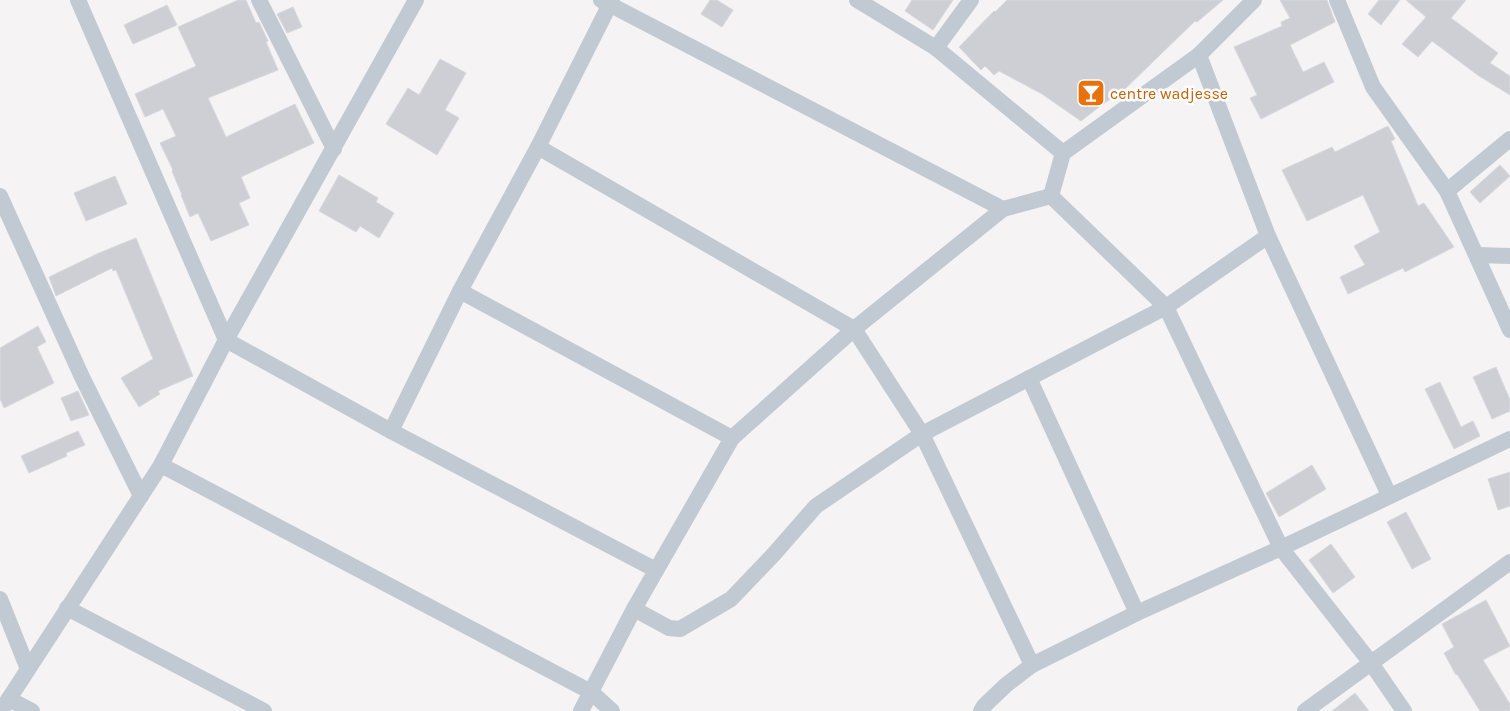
<svg xmlns="http://www.w3.org/2000/svg" width="1510" height="711" font-family="Karla,sans-serif">
<style>
.building{fill:#cdcfd5;stroke:#d7d9de}
.lines{fill:none;stroke-linecap:round;stroke-linejoin:round}
.street{stroke:#c1cad2;stroke-width:16}
.labels{text-anchor:middle;stroke-width:5;stroke-linejoin:round;paint-order:stroke}
.food-label{font-size:16px;fill:#c56008;stroke:#fff;text-anchor:start}
</style>
<rect width="100%" height="100%" fill="#f5f3f3"/>
<g class="building">
<polygon points="238,0 246,0 256,23 259,22 268,41 266,42 278,70 208,98 226,137 295,104 314,143 241,177 250,198 239,203 249,225 211,241 198,213 190,217 181,195 182,195 172,171 173,170 160,143 176,136 163,109 145,117 135,94 196,66 178,27"/>
<polygon points="710,0 717,0 733,10 722,27 701,14"/>
<polygon points="912,0 953,0 933,30 905,11"/>
<polygon points="1007,0 1223,0 1197,22 1195,21 1125,89 1103,104 1081,121 1042,94 999,71 994,75 985,66 981,70 959,47 994,11 995,12"/>
<polygon points="1280,0 1327,0 1335,22 1290,45 1303,72 1324,62 1334,82 1261,119 1250,98 1257,95 1234,47 1282,26 1281,22 1290,18"/>
<polygon points="1379,0 1400,0 1381,25 1368,14"/>
<polygon points="1406,0 1466,0 1451,18 1498,53 1490,63 1510,76 1510,95 1479,76 1432,41 1418,57 1402,44 1426,17"/>
<polygon points="167,5 177,25 133,44 124,25"/>
<polygon points="293,7 302,27 287,33 277,14"/>
<polygon points="440,59 466,73 445,110 459,118 437,155 386,124 408,88 419,95"/>
<polygon points="1388,126 1395,139 1391,141 1418,206 1424,203 1454,247 1405,272 1403,268 1348,294 1340,277 1365,265 1354,246 1380,232 1363,195 1307,221 1282,170 1332,147 1335,152"/>
<polygon points="1500,165 1510,176 1480,203 1470,192"/>
<polygon points="339,175 378,198 376,202 394,213 379,238 360,226 356,232 319,211"/>
<polygon points="115,176 127,204 86,221 74,193"/>
<polygon points="136,238 193,376 158,391 160,394 139,407 121,378 153,359 116,270 113,271 112,268 56,296 49,277 99,253"/>
<polygon points="38,326 46,342 37,347 54,383 4,408 0,399 0,348"/>
<polygon points="1496,367 1510,400 1510,411 1492,419 1473,377"/>
<polygon points="1440,382 1461,427 1473,421 1480,436 1454,449 1425,389"/>
<polygon points="78,391 89,415 71,421 61,398"/>
<polygon points="78,431 85,445 66,453 67,456 29,473 21,456"/>
<polygon points="1312,465 1326,489 1279,517 1266,493"/>
<polygon points="1510,472 1510,506 1498,510 1488,479"/>
<polygon points="1406,512 1431,559 1412,569 1387,522"/>
<polygon points="1331,544 1355,577 1333,593 1309,560"/>
<polygon points="1486,600 1510,646 1483,660 1510,704 1510,711 1480,711 1457,674 1456,675 1444,653 1454,647 1442,624"/>
<polygon points="1355,693 1369,711 1332,711"/>
</g>
<g class="lines">
<g class="street">
<polyline points="78,0 226,340 391,431 656,570"/>
<polyline points="259,0 334,149"/>
<polyline points="601,0 1003,209"/>
<polyline points="857,0 936,48 1063,153"/>
<polyline points="1337,0 1373,87 1447,191 1510,330"/>
<polyline points="936,48 971,0"/>
<polyline points="1199,55 1268,236 1389,495"/>
<polyline points="538,147 854,329 922,434 1032,665"/>
<polyline points="1447,191 1510,139"/>
<polyline points="0,196 82,377 141,496"/>
<polyline points="1051,196 1166,307 1281,548 1371,663 1404,711"/>
<polyline points="1051,196 1063,153 1199,55 1254,0"/>
<polyline points="1477,255 1510,256"/>
<polyline points="460,291 732,438"/>
<polyline points="1029,378 1137,613"/>
<polyline points="391,431 460,291 538,147 612,0"/>
<polyline points="161,465 591,692 612,711"/>
<polyline points="0,599 28,669"/>
<polyline points="67,608 264,711"/>
<polyline points="634,609 669,628 680,629 731,599 774,554 816,506 922,434 1166,307 1268,236"/>
<polyline points="9,699 32,711"/>
<polyline points="1,711 161,465 226,340 416,0"/>
<polyline points="581,711 634,609 732,438 854,329 1003,209 1051,196"/>
<polyline points="981,711 984,706 1006,685 1032,665 1137,613 1281,548 1510,439"/>
<polyline points="1305,711 1510,562"/>
</g>
</g>
<defs>
<symbol id="bar-square" viewBox="-11 -11 22 22"><rect x="-9" y="-9" width="18" height="18" rx="4" fill="#e8710a" stroke="#fff"/><path d="M-6-5H6L.8 .8V4.5H3.5V6h-7V4.5H-.8V.8Z" fill="#fff"/></symbol>
</defs>
<g fill-rule="evenodd">
<use href="#bar-square" x="1075" y="77" width="32" height="32"/>
</g>
<g class="labels">
<g class="food-label">
<text x="1110" y="99">centre wadjesse</text>
</g>
</g>
</svg>
